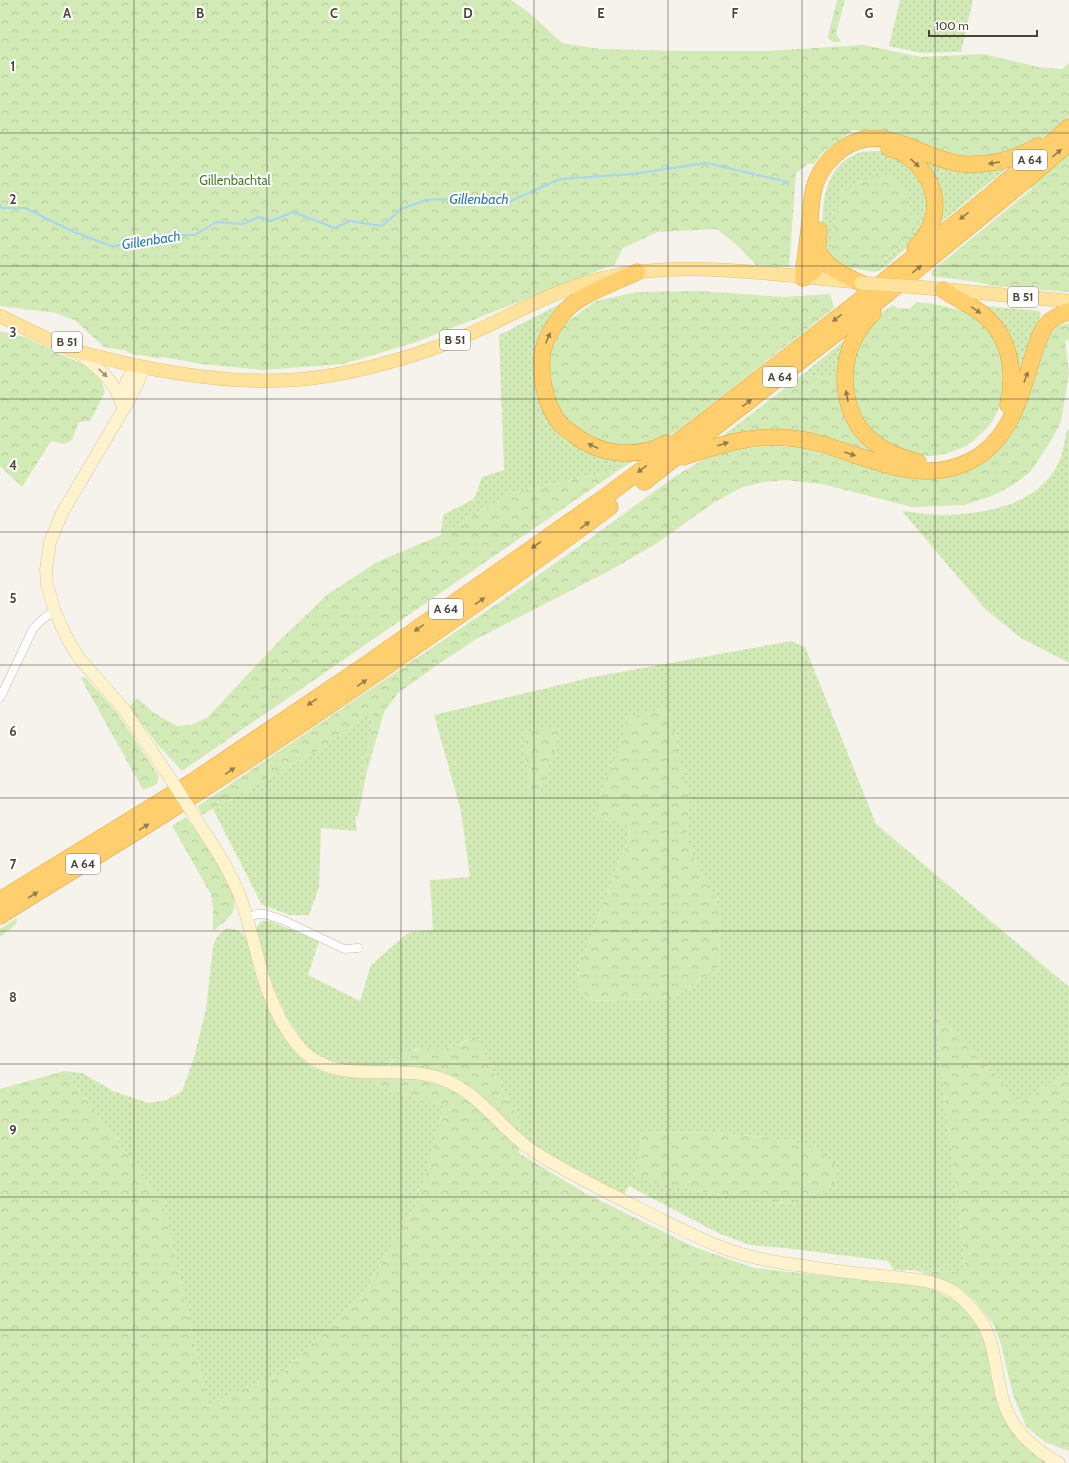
<svg xmlns="http://www.w3.org/2000/svg" width="1069" height="1463" font-family="Cabin,sans-serif">
<style>
.grass{fill:url(#grass-dots);fill-rule:evenodd}
.forest{fill:url(#forest-crowns)}
.lines{fill:none;stroke-linecap:round;stroke-linejoin:round}
.stream{stroke:#a9d4f2;stroke-width:2}
.minor-casing{stroke:#c2bbae;stroke-width:9}
.secondary-casing{stroke:#d6c79b;stroke-width:13}
.primary-casing{stroke:#e6c16a;stroke-width:14}
.motorway-casing{stroke:#e0a43c;stroke-width:17}
.minor{stroke:#fff;stroke-width:8}
.secondary{stroke:#fff3cd;stroke-width:12}
.primary{stroke:#ffe39c;stroke-width:13}
.motorway{stroke:#ffcf6e;stroke-width:16}
.secondary-bridge-casing{stroke:#d6c79b;stroke-width:13;stroke-linecap:butt}
.primary-bridge-casing{stroke:#e6c16a;stroke-width:14;stroke-linecap:butt}
.secondary-bridge{stroke:#fff3cd;stroke-width:12}
.primary-bridge{stroke:#ffe39c;stroke-width:13}
.oneway{fill:#937c4e}
.oneway2{fill:#9c937c}
.grid{fill:none;stroke:#4b4439;stroke-width:1;stroke-opacity:0.55}
.labels{text-anchor:middle;stroke-width:4;stroke-linejoin:round;paint-order:stroke}
.shield{fill:#fff;stroke:#817c74;stroke-width:1}
.shield-label{font-size:12px;font-weight:bold;fill:#4b4439}
.park-label{font-size:13px;fill:#4a7f2a;stroke:#fff}
.water-label{font-size:14px;font-style:italic;fill:#2e7ab2;stroke:#fff}
.grid-label{font-size:13px;text-anchor:middle;font-weight:bold;fill:#4b4439;stroke:#fff;stroke-width:4;stroke-linejoin:round;paint-order:stroke}
</style>
<defs>
<pattern id="grass-dots" width="8" height="8" patternUnits="userSpaceOnUse"><rect width="8" height="8" fill="#d2eab5"/><path d="M2 2h.1M6 6h.1" fill="none" stroke="#b6ca9c" stroke-width="1.8" stroke-linecap="round"/></pattern>
<pattern id="forest-crowns" width="20" height="18" patternUnits="userSpaceOnUse"><rect width="20" height="18" fill="#d2eab5"/><path d="M2 6a3 3 0 1 1 6 0M12 15a3 3 0 1 1 6 0" fill="none" stroke="#b6ca9c"/></pattern>
</defs>
<rect width="100%" height="100%" fill="#f6f3ec"/>
<g class="grass">
<polygon points="900,0 973,0 961,52 921,53 889,46"/>
<polygon points="911,150 1012,164 934,228 936,220"/>
<path d="M878 151 892 152 926 182 930 213 916 239 884 268 875 272 882 262 905 243 918 214H910L909 198 899 181 838 266 822 247C823 211 819 165 862 152 867 151 873 151 878 151Z"/>
<polygon points="566,301 537,351 635,460 619,470 513,492 441,535 443,515 474,499 482,477 504,470 499,335"/>
<polygon points="986,306 1039,311 1041,314 1019,380"/>
<polygon points="846,339 838,378 802,375"/>
<polygon points="741,422 751,432 722,438 721,437"/>
<path d="M1067 430H1069V663L1021 638 985 609 902 511C915 512 929 515 942 515 984 514 1035 506 1057 466 1063 456 1064 442 1067 430Z"/>
<path d="M791 641 805 647 876 824 1069 987V1073L1020 1102 934 1012 966 1271 894 1270 888 1261 793 1249 750 1245 718 1233 629 1186 621 1199 520 1140V1123L475 1036 452 1048 415 1049 399 1056 391 1061 385 1068 343 1066 316 1055 302 1040 286 1016 269 978 256 927 262 921H270L319 941 308 975 360 1001 371 965 409 932 433 930 430 880 470 877 461 811 434 715 593 677ZM690 804 686 837 693 856 721 912 719 966 693 985 675 996 652 999 589 1001 577 984 580 964 630 834 627 824 593 816ZM650 1132 715 1133 766 1137 803 1144 796 1204C741 1200 688 1191 635 1176L642 1134Z"/>
<polygon points="366,715 374,715 355,816 357,831 321,828 319,887 309,915 290,915 262,905 213,809 326,746"/>
<path d="M227 928C234 929 242 931 246 937 250 946 253 965 256 976 265 1006 280 1036 302 1058 305 1060 308 1064 311 1066 332 1078 356 1079 379 1078L376 1086 444 1106 420 1197 365 1292 284 1372 208 1404 163 1202 64 1071 82 1073 113 1091 148 1103 167 1100 182 1091 194 1058 206 1009 213 947 216 938Z"/>
</g>
<g class="forest">
<polygon points="0,0 511,0 528,12 562,43 600,49 680,51 767,51 864,45 921,57 984,54 1038,67 1062,69 1069,63 1069,117 1035,143 1014,155 971,161 904,139 853,130 820,155 814,164 808,164 796,173 789,267 756,265 738,246 717,229 657,232 623,248 615,264 416,342 343,364 263,370 201,364 163,357 158,358 132,354 124,350 104,347 76,321 56,313 0,306"/>
<path d="M837 0H845L836 33 841 42C835 42 829 42 828 36Z"/>
<polygon points="1069,153 1069,292 993,286 977,282 931,276 932,271 1032,189 1030,186"/>
<path d="M881 172 899 181 909 198 910 214H918C918 238 897 247 883 261 880 264 878 268 875 272L838 266 831 251 840 195 852 185Z"/>
<polygon points="699,291 785,297 830,294 834,308 676,432 645,446 624,449 590,439 563,416 552,398 548,360 555,339 561,327 596,301 637,292"/>
<polygon points="917,302 939,305 971,313 986,325 1000,349 1005,376 1001,404 993,420 987,428 973,441 966,446 948,453 939,455 930,456 911,455 878,439 855,410 852,354 880,314 893,305 897,308 909,309"/>
<polygon points="1069,323 1069,340 1065,341 1069,373 1061,422 1049,444 1031,471 1013,485 992,496 964,505 912,507 822,484 785,480 764,482 742,487 712,504 654,545 609,571 478,638 437,665 398,693 384,712 366,775 358,817 355,816 374,715 366,715 326,746 202,815 198,806 510,595 595,535 674,477 704,459 738,449 768,446 799,447 851,462 920,478 947,477 970,470 990,458 1012,434 1021,415 1049,335 1058,326"/>
<polygon points="0,331 25,337 82,364 101,380 105,392 90,421 79,422 72,440 64,444 51,441 22,487 0,466"/>
<path d="M802 375 838 378C839 391 840 405 845 418 851 432 872 449 883 459L797 431 773 429 751 432 741 422Z"/>
<polygon points="619,470 182,771 159,746 129,707 137,698 154,713 177,726 191,725 208,717 279,641 328,594 377,562 441,535 513,492"/>
<polygon points="85,677 115,710 159,776 157,784 143,790 81,678"/>
<polygon points="668,707 690,804 686,837 693,856 721,912 719,966 693,985 675,996 652,999 589,1001 577,984 580,964 630,834 627,824 592,816 630,717"/>
<polygon points="558,727 561,730 537,801 531,799 523,738 526,733"/>
<path d="M186 817C198 833 240 890 234 909 231 918 220 925 213 931V906L211 894 172 826Z"/>
<polygon points="17,918 16,924 0,937 0,929"/>
<polygon points="934,1012 1020,1102 1069,1073 1069,1451 1045,1442 1026,1426 1013,1395 1001,1344 994,1325 976,1302 960,1288 915,1270 966,1271"/>
<path d="M475 1036 520 1123 519 1153 585 1193 694 1247 754 1268 928 1287 961 1304 980 1331 1017 1435 1037 1457 1048 1463H0V1089L64 1071 163 1202 208 1404 284 1372 365 1292 420 1197 444 1106 376 1086C389 1057 404 1049 434 1048 440 1048 448 1049 453 1047 461 1045 468 1040 475 1036Z"/>
<polygon points="650,1132 715,1133 766,1137 803,1144 822,1151 838,1168 833,1187 796,1204 749,1200 661,1184 635,1176 642,1134"/>
</g>
<g class="lines">
<polyline class="stream" points="0,205 2,208 25,208 74,232 111,246 148,242 167,235 195,235 216,222 243,224 259,217 271,221 293,212 335,228 350,221 382,226 401,209 426,200 472,198 508,202 560,179 632,174 706,163 788,182"/>
<defs>
<g id="minor">
<path d="M0 698 33 629C40 621 45 616 55 612"/>
<polyline points="247,918 257,914 265,914 283,920 344,949 358,948"/>
</g>
<g id="secondary">
<path d="M77 352C98 368 112 377 121 402"/>
<polyline points="143,367 140,378 129,400 62,513 50,542 46,570 47,585 55,612 69,642 79,658 123,708 172,781"/>
<path d="M121 403C126 383 124 376 143 367"/>
<path d="M191 811C208 838 227 864 239 894 258 944 261 1000 296 1043 335 1091 392 1061 442 1079 478 1092 500 1127 530 1149 565 1172 603 1190 640 1209 667 1222 693 1236 721 1247 745 1257 771 1261 796 1265 826 1269 855 1274 885 1276 906 1279 930 1279 949 1289 958 1294 965 1301 972 1309 1000 1339 992 1373 1006 1409 1016 1433 1037 1451 1059 1463"/>
</g>
<g id="primary">
<polyline points="917,287 1069,301"/>
<path d="M0 316C24 328 48 340 73 350 88 355 105 358 120 362 181 376 243 385 305 379 353 374 402 360 448 343 500 323 548 291 603 278 686 259 773 275 856 282"/>
</g>
<g id="motorway">
<path d="M889 148C917 155 939 185 934 214 932 227 924 239 915 248"/>
<path d="M818 251C829 270 842 274 861 283"/>
<path d="M637 272C617 282 583 293 567 309 556 321 544 339 542 356 540 379 546 407 561 425 565 429 570 431 573 434 601 456 636 459 667 443"/>
<path d="M803 278C805 259 808 240 810 221 811 208 811 194 816 182 821 168 830 158 842 149 883 120 922 160 963 164 990 166 1014 160 1038 146"/>
<polyline points="803,278 812,272 816,267 819,230"/>
<path d="M943 290C955 297 968 304 980 312 1010 335 1016 370 1008 405"/>
<path d="M873 313C867 320 860 327 856 335 838 368 842 415 871 440 885 452 901 458 918 462"/>
<path d="M683 457C720 445 751 434 790 438 847 443 902 487 961 465 1009 447 1019 400 1033 356 1037 345 1040 331 1048 323 1054 317 1062 314 1069 311"/>
<polyline points="644,482 887,294 1025,181 1069,143"/>
<polyline points="0,900 192,782 361,668 598,502 652,462 868,294 994,192 1069,127"/>
<path d="M0 916C55 881 111 848 166 813 318 716 466 613 610 507"/>
</g>
</defs>
<use href="#minor" class="minor-casing"/>
<use href="#secondary" class="secondary-casing"/>
<use href="#primary" class="primary-casing"/>
<use href="#motorway" class="motorway-casing"/>
<use href="#minor" class="minor"/>
<use href="#secondary" class="secondary"/>
<use href="#primary" class="primary"/>
<use href="#motorway" class="motorway"/>
<defs>
<polyline id="secondary-bridge" points="172,781 191,811"/>
<polyline id="primary-bridge" points="861,283 917,287"/>
</defs>
<use href="#secondary-bridge" class="secondary-bridge-casing"/>
<use href="#primary-bridge" class="primary-bridge-casing"/>
<use href="#secondary-bridge" class="secondary-bridge"/>
<use href="#primary-bridge" class="primary-bridge"/>
</g>
<defs><path id="oneway-solid" d="M-6-.8H1V-3.2L6.5 0L1 3.2V.8H-6Z"/></defs>
<g class="oneway">
<use href="#oneway-solid" transform="translate(1057 153) rotate(-41)"/>
<use href="#oneway-solid" transform="translate(915 163) rotate(43)"/>
<use href="#oneway-solid" transform="translate(994 163) rotate(171)"/>
<use href="#oneway-solid" transform="translate(964 216) rotate(141)"/>
<use href="#oneway-solid" transform="translate(917 269) rotate(-39)"/>
<use href="#oneway-solid" transform="translate(976 310) rotate(34)"/>
<use href="#oneway-solid" transform="translate(837 318) rotate(142)"/>
<use href="#oneway-solid" transform="translate(548 338) rotate(-67)"/>
<use href="#oneway-solid" transform="translate(1026 377) rotate(-70)"/>
<use href="#oneway-solid" transform="translate(847 396) rotate(-101)"/>
<use href="#oneway-solid" transform="translate(747 403) rotate(-38)"/>
<use href="#oneway-solid" transform="translate(723 444) rotate(-18)"/>
<use href="#oneway-solid" transform="translate(593 446) rotate(-155)"/>
<use href="#oneway-solid" transform="translate(850 454) rotate(19)"/>
<use href="#oneway-solid" transform="translate(642 469) rotate(143)"/>
<use href="#oneway-solid" transform="translate(585 525) rotate(-36)"/>
<use href="#oneway-solid" transform="translate(536 545) rotate(145)"/>
<use href="#oneway-solid" transform="translate(480 601) rotate(-35)"/>
<use href="#oneway-solid" transform="translate(419 628) rotate(145)"/>
<use href="#oneway-solid" transform="translate(362 683) rotate(-34)"/>
<use href="#oneway-solid" transform="translate(312 702) rotate(146)"/>
<use href="#oneway-solid" transform="translate(230 771) rotate(-34)"/>
<use href="#oneway-solid" transform="translate(144 827) rotate(-32)"/>
<use href="#oneway-solid" transform="translate(33 895) rotate(-32)"/>
</g>
<use class="oneway2" href="#oneway-solid" transform="translate(103 373) rotate(43)"/>
<path class="grid" d="M134 0V1463M267 0V1463M401 0V1463M534 0V1463M668 0V1463M802 0V1463M935 0V1463M0 133H1069M0 266H1069M0 399H1069M0 532H1069M0 665H1069M0 798H1069M0 931H1069M0 1064H1069M0 1197H1069M0 1330H1069"/>
<g class="labels">
<g class="shield">
<rect x="1013" y="150" width="34" height="20" rx="3"/>
<rect x="1008" y="287" width="30" height="20" rx="3"/>
<rect x="440" y="330" width="30" height="20" rx="3"/>
<rect x="52" y="332" width="30" height="20" rx="3"/>
<rect x="763" y="367" width="34" height="20" rx="3"/>
<rect x="429" y="599" width="34" height="20" rx="3"/>
<rect x="66" y="854" width="34" height="20" rx="3"/>
</g>
<g class="shield-label">
<text x="1030" y="164">A 64</text>
<text x="1023" y="301">B 51</text>
<text x="455" y="344">B 51</text>
<text x="67" y="346">B 51</text>
<text x="780" y="381">A 64</text>
<text x="446" y="613">A 64</text>
<text x="83" y="868">A 64</text>
</g>
<g class="park-label">
<text x="235" y="185">Gillenbachtal</text>
</g>
<g class="water-label">
<text x="479" y="204">Gillenbach</text>
<text transform="translate(151 240) rotate(-9)" y="5">Gillenbach</text>
</g>
</g>
<g class="grid-label">
<text x="67" y="18">A</text>
<text x="200" y="18">B</text>
<text x="334" y="18">C</text>
<text x="468" y="18">D</text>
<text x="601" y="18">E</text>
<text x="735" y="18">F</text>
<text x="869" y="18">G</text>
<text x="13" y="71">1</text>
<text x="13" y="204">2</text>
<text x="13" y="337">3</text>
<text x="13" y="470">4</text>
<text x="13" y="603">5</text>
<text x="13" y="736">6</text>
<text x="13" y="869">7</text>
<text x="13" y="1002">8</text>
<text x="13" y="1135">9</text>
</g>
<path d="M929 30v6h108v-6" fill="none" stroke="#4b4439" stroke-width="2"/>
<text x="935" y="30" font-size="12" fill="#4b4439" stroke="#ffffff" stroke-width="3" paint-order="stroke">100 m</text>
</svg>
